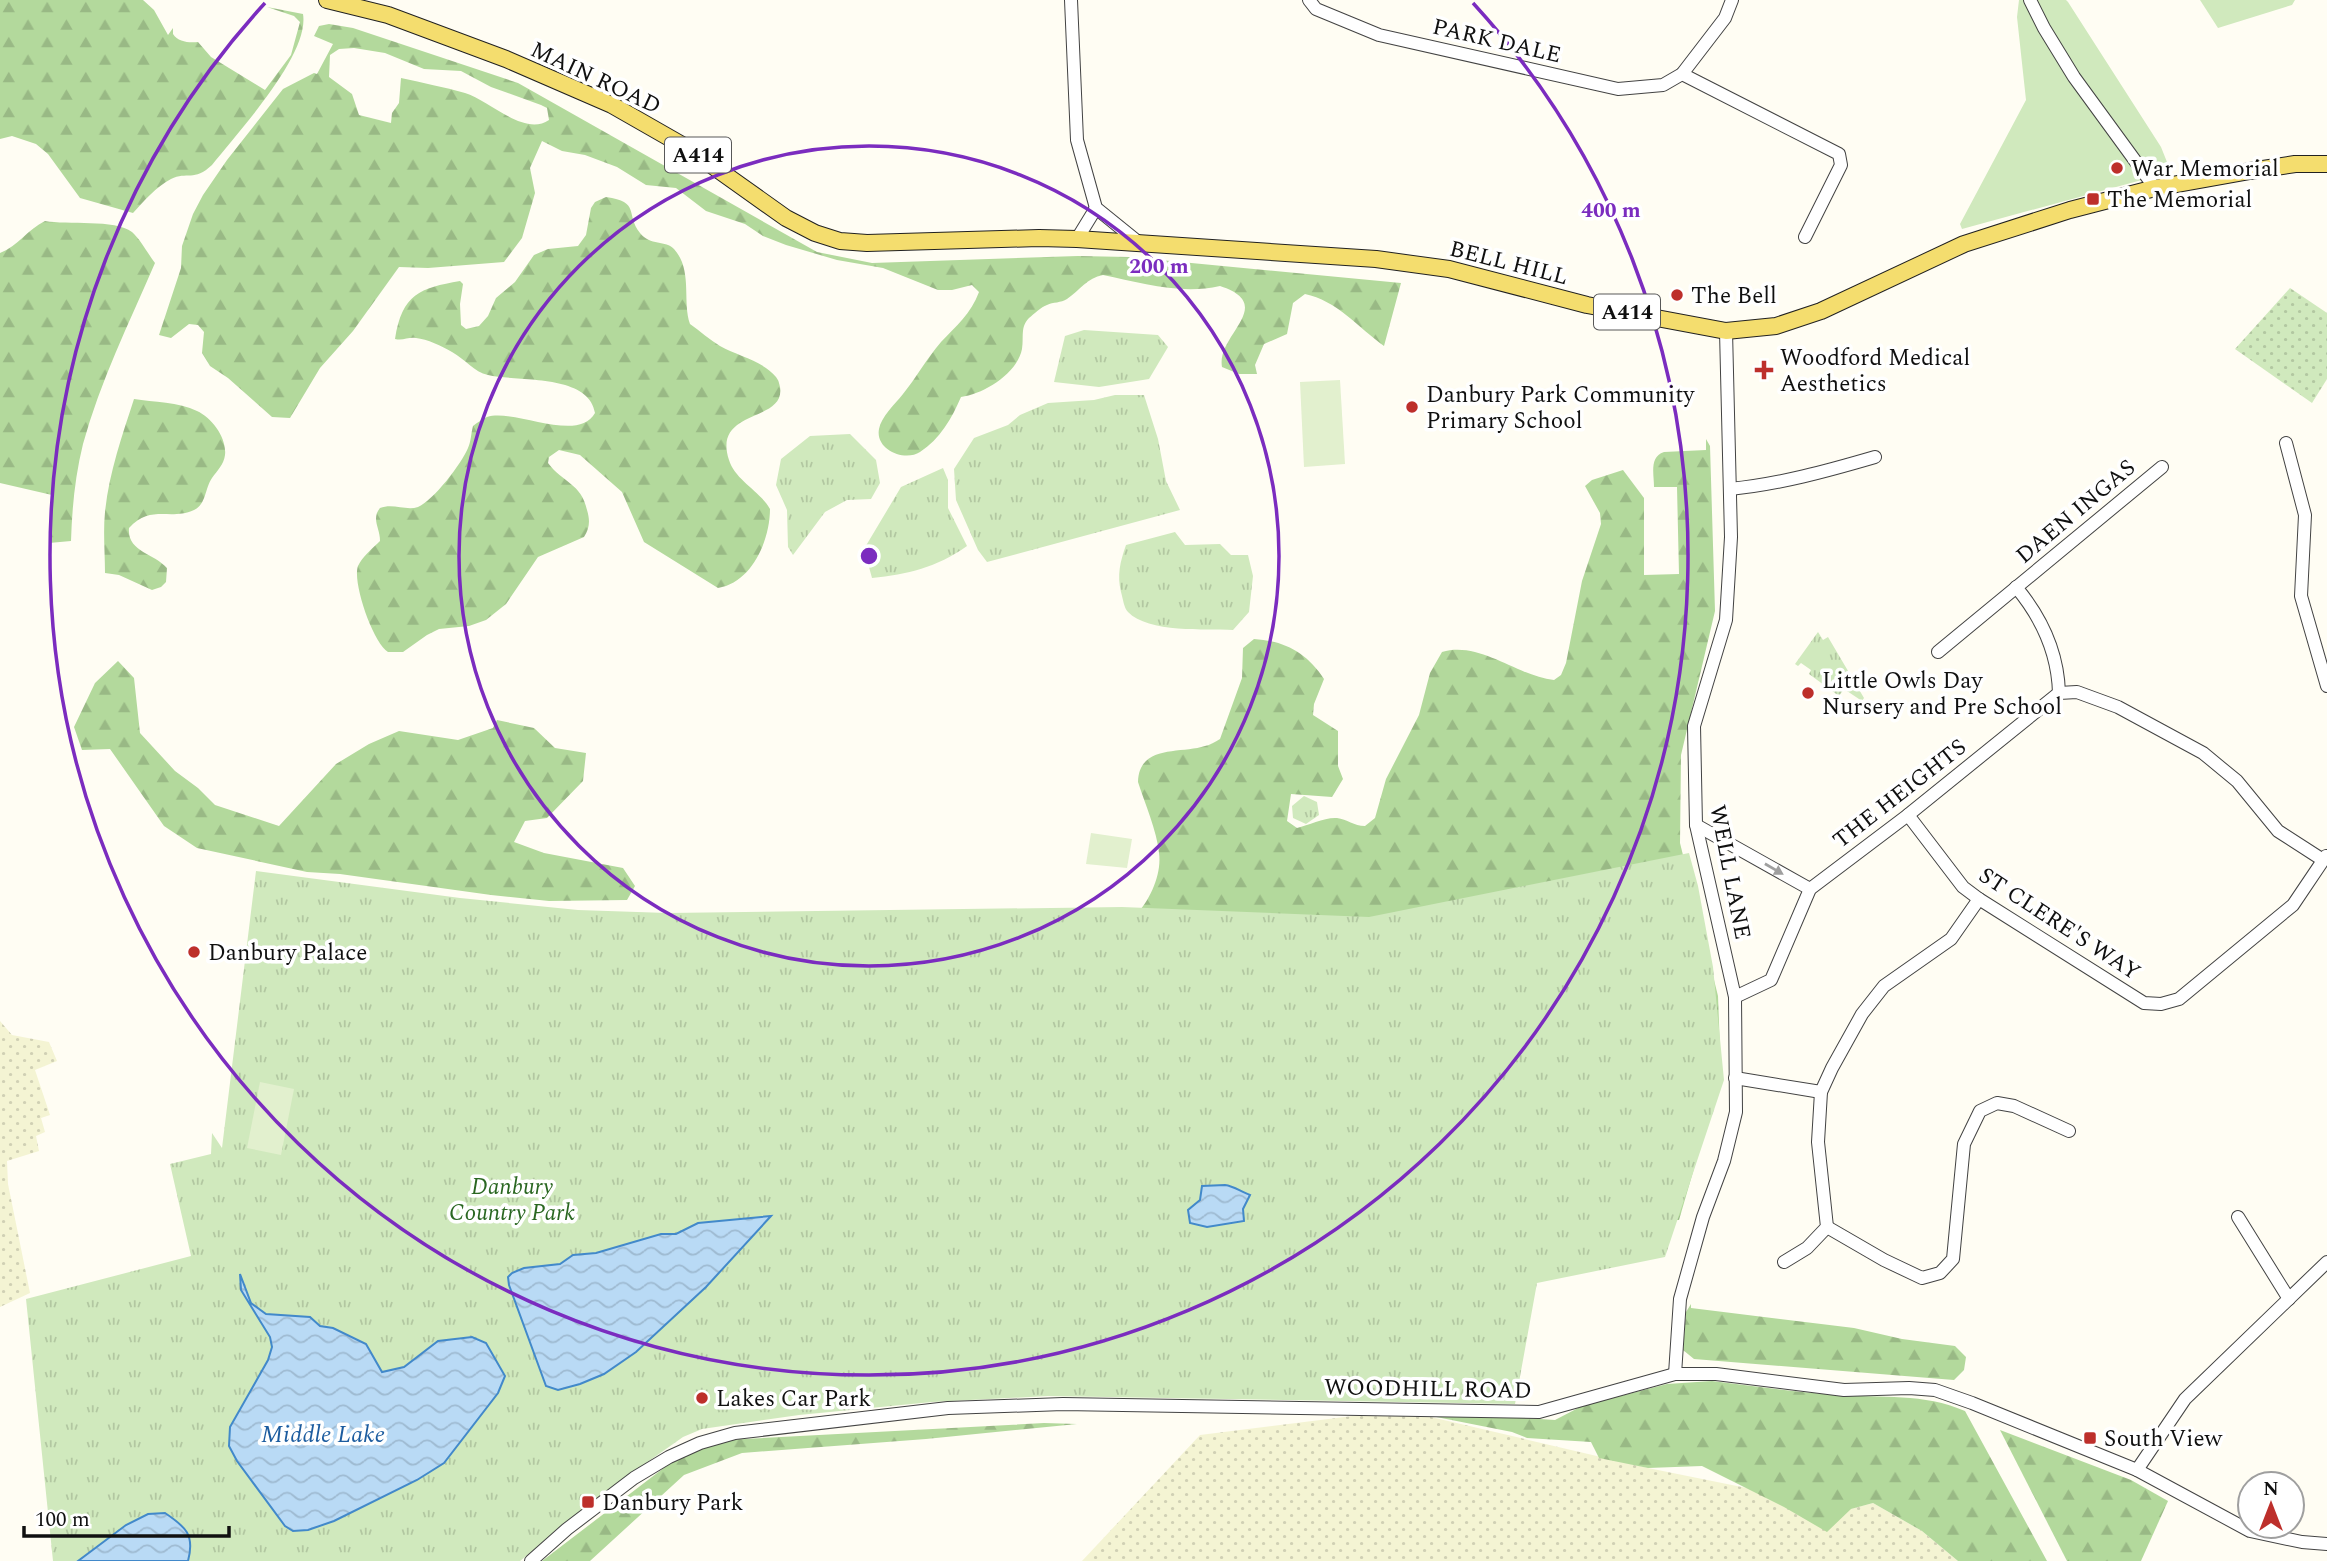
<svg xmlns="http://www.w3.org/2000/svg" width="2327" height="1561" font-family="Spectral,serif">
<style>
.farmland{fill:url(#farmland-dots)}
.grass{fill:#d0e9bd}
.forest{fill:url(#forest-firs);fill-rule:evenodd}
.park{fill:url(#park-tufts)}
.garden{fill:url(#garden-dots)}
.pitch{fill:#e2f0ce}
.water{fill:url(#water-waves);stroke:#4289ca;stroke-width:2}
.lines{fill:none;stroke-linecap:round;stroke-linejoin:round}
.minor-casing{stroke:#434343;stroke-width:14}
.major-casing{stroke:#212121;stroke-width:18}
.minor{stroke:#fff;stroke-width:12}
.major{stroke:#f4dd6e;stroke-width:16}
.oneway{fill:#9f9f9f}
.ring{fill:none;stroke:#7b2cbf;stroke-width:3.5}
.poi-dot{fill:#bd2f2b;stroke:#fff;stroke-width:2.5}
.labels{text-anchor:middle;stroke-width:7;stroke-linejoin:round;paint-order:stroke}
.shield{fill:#fff;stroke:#585858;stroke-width:2}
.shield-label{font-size:21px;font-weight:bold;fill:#101010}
.street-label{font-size:23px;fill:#101010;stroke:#fff}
.poi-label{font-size:23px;fill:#101010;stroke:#fff;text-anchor:start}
.park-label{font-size:23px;font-style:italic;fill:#2a6721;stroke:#fff}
.water-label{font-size:24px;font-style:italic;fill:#1c5c9f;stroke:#fff}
.centre{fill:#7b2cbf;stroke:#fff;stroke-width:3.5}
.ring-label{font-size:21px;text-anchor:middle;font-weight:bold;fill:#7b2cbf;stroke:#fff;stroke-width:7;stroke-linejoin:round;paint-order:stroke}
</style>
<defs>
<pattern id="farmland-dots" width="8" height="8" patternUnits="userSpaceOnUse" patternTransform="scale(1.75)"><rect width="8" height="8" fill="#f4f4d3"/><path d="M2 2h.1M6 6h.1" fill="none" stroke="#d0d0b4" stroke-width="1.8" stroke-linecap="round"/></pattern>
<pattern id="forest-firs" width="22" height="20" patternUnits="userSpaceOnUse" patternTransform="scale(1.75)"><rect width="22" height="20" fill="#b3d99c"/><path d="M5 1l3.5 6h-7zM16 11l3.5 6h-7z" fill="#99b985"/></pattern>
<pattern id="park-tufts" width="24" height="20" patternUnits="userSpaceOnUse" patternTransform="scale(1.75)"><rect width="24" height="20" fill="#d0e9bd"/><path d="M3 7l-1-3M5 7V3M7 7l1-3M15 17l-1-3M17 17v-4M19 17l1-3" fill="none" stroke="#b2c7a1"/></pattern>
<pattern id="garden-dots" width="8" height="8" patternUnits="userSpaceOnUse" patternTransform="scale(1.75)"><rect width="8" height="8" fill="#d0e9bd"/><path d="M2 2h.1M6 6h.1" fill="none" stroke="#b2c7a1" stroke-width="1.8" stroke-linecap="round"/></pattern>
<pattern id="water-waves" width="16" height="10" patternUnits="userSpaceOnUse" patternTransform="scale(1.75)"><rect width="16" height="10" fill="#b9daf5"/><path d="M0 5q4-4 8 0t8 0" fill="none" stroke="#9ebad1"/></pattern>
</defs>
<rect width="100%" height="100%" fill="#fffdf3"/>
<g class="farmland">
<polygon points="0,1021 12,1035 49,1042 57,1061 35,1070 50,1115 41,1118 45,1132 36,1136 39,1151 7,1161 8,1184 30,1293 0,1307"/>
<polygon points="1401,1410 1648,1468 1851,1509 1873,1503 1922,1531 1958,1561 1082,1561 1200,1435"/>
</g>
<g class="grass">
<polygon points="2019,0 2066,0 2068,2 2161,147 2171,172 1962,229 1960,224 2026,100 2017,17"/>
<polygon points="2200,0 2295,0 2292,5 2218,28"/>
</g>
<g class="forest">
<path d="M0 0H143L154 10 168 35 173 28V34C178 42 189 43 198 42L211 57 265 90 291 55 300 22 294 16 267 7 303 14C310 55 237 133 212 165 194 182 187 171 171 179 156 187 144 201 133 213L80 198 48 154 36 144 12 136 0 139Z"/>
<path d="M329 24 353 28 518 83 817 252 872 263 1078 256 1129 257 1401 283 1384 346C1359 328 1336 300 1305 294L1293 303 1287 334 1264 344 1255 365 1257 374H1239L1222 367C1216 335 1278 305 1220 286 1181 295 1141 283 1103 275 1087 278 1080 290 1067 299 1061 303 1053 302 1047 305 1041 307 1034 314 1029 318 1020 327 1024 337 1022 349 1017 374 984 394 961 397 952 418 940 439 920 452 905 462 875 450 879 429 881 417 895 404 903 394 916 378 927 358 941 342 956 326 971 314 979 292L972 285 952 290H938L883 268 837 260 786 245 763 236 745 224 706 211 676 188 646 185 617 167 585 155 562 151 542 141 530 168 535 193 522 238 504 262 428 268 399 267 353 331 320 368 290 418 272 417 228 378 210 366 202 353 204 332 198 325 189 324 171 338 159 335 181 268 182 246 193 214 203 195 227 160 283 89 314 73 317 74 333 44 314 36 319 26ZM354 48 385 53 424 69 461 71 491 87 541 105 547 108 549 120C524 137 489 100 465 93 444 87 423 83 401 78L399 103 392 113 391 123 359 115 352 94 329 77 330 55 339 49Z"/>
<path d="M606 197C641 202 625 214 640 233 650 246 666 240 674 249 693 270 682 301 690 324 700 331 710 340 720 346 738 356 763 361 776 377 779 381 779 383 780 387 786 423 712 408 729 460 735 480 760 491 770 509 770 540 752 583 718 588L644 542 622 492 580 455 559 450 549 457 548 463C563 483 581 483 587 510 590 520 590 528 584 537L538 557 506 604 486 620 469 626 439 629 427 635 403 652H388C373 643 352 582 358 566 362 557 373 548 380 541 380 528 371 519 380 508 393 503 406 511 418 507 433 501 462 463 468 448 471 442 471 433 473 426 477 423 482 419 487 417 514 408 578 444 595 413 589 373 516 382 488 375 474 372 465 359 452 352 442 346 427 339 416 338 408 337 403 341 395 339 402 294 420 288 460 281L463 284 460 304 461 325 466 329 479 326 488 316 496 298 515 282 534 255 548 249 578 246 586 235 591 208 595 202Z"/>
<path d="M45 221C67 225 115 219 132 232 141 240 148 254 155 263 129 323 100 382 83 444 75 476 72 509 71 541L49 543 52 495 0 483V253C18 246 28 229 45 221Z"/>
<path d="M134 399C153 402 179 402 197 411 212 418 227 438 225 455 224 464 217 471 212 478 205 488 206 505 194 510 170 521 151 504 129 528 127 552 154 553 167 568L166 582 161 587 152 590 119 575 105 573C105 553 103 532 105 512 109 473 122 436 134 399Z"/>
<path d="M1706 439 1710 446 1715 611 1681 755 1680 843 1718 996 1721 1076 1679 1220 1488 1224 1136 915C1150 900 1162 874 1159 853 1157 831 1145 804 1138 782 1139 744 1181 754 1205 746 1210 745 1215 742 1220 739L1242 678 1243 648 1254 639C1285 641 1307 653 1324 679L1314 704 1313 715 1338 731V766L1343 779 1332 797 1291 794 1287 821 1297 828C1309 825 1325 817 1337 818 1347 819 1354 826 1365 826L1375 818 1386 779 1419 715 1430 673 1442 652C1481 641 1516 676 1554 680L1561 675 1566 663 1582 581 1601 524 1600 513 1585 486 1592 480 1623 470 1644 498V575L1679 574 1677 487H1654C1654 474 1649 457 1664 452L1706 450Z"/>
<polygon points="118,661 134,678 140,733 175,771 198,788 215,805 279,826 336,764 369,744 399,731 458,740 493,728 497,720 534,728 555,748 586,753 583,781 547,818 525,821 514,842 544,853 623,868 635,886 627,900 549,901 491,895 340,874 307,872 197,848 164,826 110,749 82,750 74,727 95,683"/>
<polygon points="1691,1304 1691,1308 1854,1328 1902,1339 1955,1346 1966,1357 1964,1370 1954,1380 1694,1359 1683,1350 1686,1312"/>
<path d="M1712 1381C1753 1386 1795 1392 1837 1395 1881 1398 1924 1393 1965 1411L2047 1561H1958L1922 1531 1873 1503 1851 1509 1827 1532 1784 1507 1702 1466 1648 1468 1599 1458 1591 1442 1527 1438 1512 1432 1401 1410 1555 1420 1582 1406 1609 1399 1667 1384Z"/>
<polygon points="1044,1423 1077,1424 926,1439 742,1453 684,1475 590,1561 542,1561 665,1467 707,1441"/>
<polygon points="2000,1430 2131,1480 2168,1501 2141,1561 2067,1561"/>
</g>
<g class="park">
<polygon points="1084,330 1158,335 1168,347 1149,379 1099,387 1054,382 1065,336"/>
<polygon points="1115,395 1144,395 1158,439 1166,481 1180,510 987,562 978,550 956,500 954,469 974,438 1008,425 1020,415 1048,403 1094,400"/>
<polygon points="850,434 876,460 880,483 871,499 847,500 825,512 793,555 788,547 787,510 776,485 781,459 810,436"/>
<path d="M943 468 948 480V508L967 546C936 568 908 574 872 578L864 549 901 487Z"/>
<path d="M1175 532 1185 545 1220 544 1231 555H1248L1253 576 1249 612 1233 630C1206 629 1148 633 1128 612 1124 608 1123 599 1121 592 1117 575 1120 562 1126 545Z"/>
<polygon points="1818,632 1823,640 1828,637 1864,698 1862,701 1844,689 1839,696 1809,674 1811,670 1801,663 1798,666 1795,664"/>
<polygon points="1304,796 1317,802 1319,815 1306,824 1293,818 1292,806"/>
<polygon points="1689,853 1698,886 1713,967 1724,1080 1665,1257 1537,1283 1515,1404 1048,1396 932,1402 799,1415 702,1429 683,1437 602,1494 520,1561 53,1561 26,1299 191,1256 170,1164 211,1154 212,1133 222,1148 256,871 460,898 578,910 667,913 1122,907 1369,917"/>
</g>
<polygon class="garden" points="2290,288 2327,313 2327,379 2312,403 2235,349"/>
<g class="pitch">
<polygon points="1340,380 1345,464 1304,467 1300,382"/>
<polygon points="1091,833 1132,839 1127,868 1086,864"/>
<polygon points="260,1082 294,1089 281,1155 247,1148"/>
</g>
<g class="water">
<path d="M1225 1185C1234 1186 1241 1192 1250 1195L1243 1209 1244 1221 1207 1227 1190 1223 1188 1210 1200 1200 1202 1186Z"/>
<polygon points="771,1216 706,1287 636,1352 604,1374 580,1384 558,1390 546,1386 509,1285 508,1277 512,1273 524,1268 560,1264 573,1255 596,1253 661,1234 676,1234 698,1223"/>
<polygon points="240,1274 251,1303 266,1314 310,1317 320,1326 333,1328 366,1344 382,1372 404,1367 438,1341 472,1337 486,1343 505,1376 498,1393 444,1463 417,1480 334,1521 308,1530 293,1531 285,1526 237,1461 229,1446 230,1427 268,1360 272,1347 270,1337 241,1290"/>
<path d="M165 1513C186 1527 195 1535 188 1561H78L126 1525 148 1514Z"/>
</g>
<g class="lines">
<defs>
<g id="minor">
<polyline points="1071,0 1077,140 1096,208 1138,242"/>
<polyline points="1309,0 1316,9 1379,35 1618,89 1663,85 1682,74 1725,18 1732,0"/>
<polyline points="2030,0 2044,28 2074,77 2155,188"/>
<polyline points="1682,74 1839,154 1841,165 1805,237"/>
<polyline points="1077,239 1096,208"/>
<polyline points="2286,443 2305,515 2301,596 2327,686"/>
<path d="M1730 489C1780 484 1827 471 1875 457"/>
<path d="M2016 587C2042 618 2058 653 2059 693"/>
<polyline points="1938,652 2162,467"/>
<polyline points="1908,815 1963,887 1979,899 2144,1003 2161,1004 2179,999 2293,905 2326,856"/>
<polyline points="1696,825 1810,889"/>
<polyline points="1735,997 1771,980 1810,889 1908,815 2059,693 2077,692 2118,707 2203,753 2237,781 2278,831 2323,860"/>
<polyline points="1735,1078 1821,1092"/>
<polyline points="2238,1217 2289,1299"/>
<polyline points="1827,1227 1884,1260 1922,1278 1940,1273 1953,1259 1964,1144 1980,1111 1997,1103 2014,1106 2069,1131"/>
<polyline points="1784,1262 1807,1248 1827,1227 1818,1142 1821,1092 1832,1068 1862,1014 1884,986 1951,939 1979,899"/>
<polyline points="1675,1374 1680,1299 1703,1217 1724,1161 1736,1112 1735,997 1696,825 1694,726 1726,620 1731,537 1726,331"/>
<polyline points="2137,1470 2185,1399 2327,1262"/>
<polyline points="531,1561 567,1529 634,1478 669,1457 700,1443 735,1433 948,1408 1063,1404 1539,1412 1675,1374 1716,1374 1844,1390 1909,1388 1935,1390 1972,1403 2137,1470 2250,1531 2302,1542 2327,1544"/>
</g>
<polyline id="major" points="327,0 388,15 506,59 612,105 689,149 786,218 815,233 840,241 867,243 1039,238 1077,239 1376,259 1449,269 1587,305 1726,331 1776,326 1821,311 1964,244 2070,210 2155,188 2250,171 2295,164 2327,164"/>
</defs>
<use href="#minor" class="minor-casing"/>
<use href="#major" class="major-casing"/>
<use href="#minor" class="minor"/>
<use href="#major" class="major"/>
</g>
<defs><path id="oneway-solid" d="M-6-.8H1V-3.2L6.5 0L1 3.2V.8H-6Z" transform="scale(1.75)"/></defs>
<use class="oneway" href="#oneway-solid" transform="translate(1774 869) rotate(30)"/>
<g class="ring">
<circle cx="869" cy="556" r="410"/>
<path d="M1473 3A819 819 0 1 1 265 3"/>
</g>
<g class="poi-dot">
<circle cx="2117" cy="168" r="7"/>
<rect x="2086" y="192" width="14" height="14" rx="3.5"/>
<circle cx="1677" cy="295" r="7"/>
<path d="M1760.5 359.5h7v7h7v7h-7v7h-7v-7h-7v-7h7z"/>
<circle cx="1412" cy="407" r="7"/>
<circle cx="1808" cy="693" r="7"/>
<circle cx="194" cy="952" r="7"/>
<circle cx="702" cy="1398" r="7"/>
<rect x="2083" y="1431" width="14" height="14" rx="3.5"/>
<rect x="581" y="1495" width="14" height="14" rx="3.5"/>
</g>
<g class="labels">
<g class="shield">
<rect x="665" y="137.5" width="66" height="35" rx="5"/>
<rect x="1594" y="294.5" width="66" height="35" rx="5"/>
</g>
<g class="shield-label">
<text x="698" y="162">A414</text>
<text x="1627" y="319">A414</text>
</g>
<g class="street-label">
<text transform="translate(1497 40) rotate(13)" y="8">PARK DALE</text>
<text transform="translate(596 77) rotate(25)" y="8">MAIN ROAD</text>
<text transform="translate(1509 262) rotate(14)" y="8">BELL HILL</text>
<text transform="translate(2075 511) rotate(-40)" y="8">DAEN INGAS</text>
<text transform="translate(1899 793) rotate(-38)" y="8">THE HEIGHTS</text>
<text transform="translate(1731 872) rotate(79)" y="8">WELL LANE</text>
<text transform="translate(2060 923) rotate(33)" y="8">ST CLERE'S WAY</text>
<text transform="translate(1428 1388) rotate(1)" y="8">WOODHILL ROAD</text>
</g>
<g class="poi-label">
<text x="2131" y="176">War Memorial</text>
<text x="2107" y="207">The Memorial</text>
<text x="1691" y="303">The Bell</text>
<text x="1780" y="365">Woodford Medical<tspan x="1780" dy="26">Aesthetics</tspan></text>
<text x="1426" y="402">Danbury Park Community<tspan x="1426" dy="26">Primary School</tspan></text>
<text x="1822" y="688">Little Owls Day<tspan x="1822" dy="26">Nursery and Pre School</tspan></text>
<text x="208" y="960">Danbury Palace</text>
<text x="716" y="1406">Lakes Car Park</text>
<text x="2104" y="1446">South View</text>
<text x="602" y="1510">Danbury Park</text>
</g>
<g class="park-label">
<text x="512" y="1194">Danbury<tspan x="512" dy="26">Country Park</tspan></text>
</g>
<g class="water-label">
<text x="323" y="1442">Middle Lake</text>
</g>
</g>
<circle cx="869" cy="556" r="10" class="centre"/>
<g class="ring-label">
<text x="1611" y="217">400 m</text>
<text x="1159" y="273">200 m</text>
</g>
<g transform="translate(2271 1505)"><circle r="33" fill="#ffffff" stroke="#9f9f9f" stroke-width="2"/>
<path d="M0-5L12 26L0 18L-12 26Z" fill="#bd2f2b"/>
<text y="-10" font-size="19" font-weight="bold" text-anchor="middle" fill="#101010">N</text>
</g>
<path d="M24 1526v10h205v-10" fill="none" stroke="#101010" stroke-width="3.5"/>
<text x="35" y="1526" font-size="21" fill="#101010" stroke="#ffffff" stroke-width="5" paint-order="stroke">100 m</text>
</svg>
